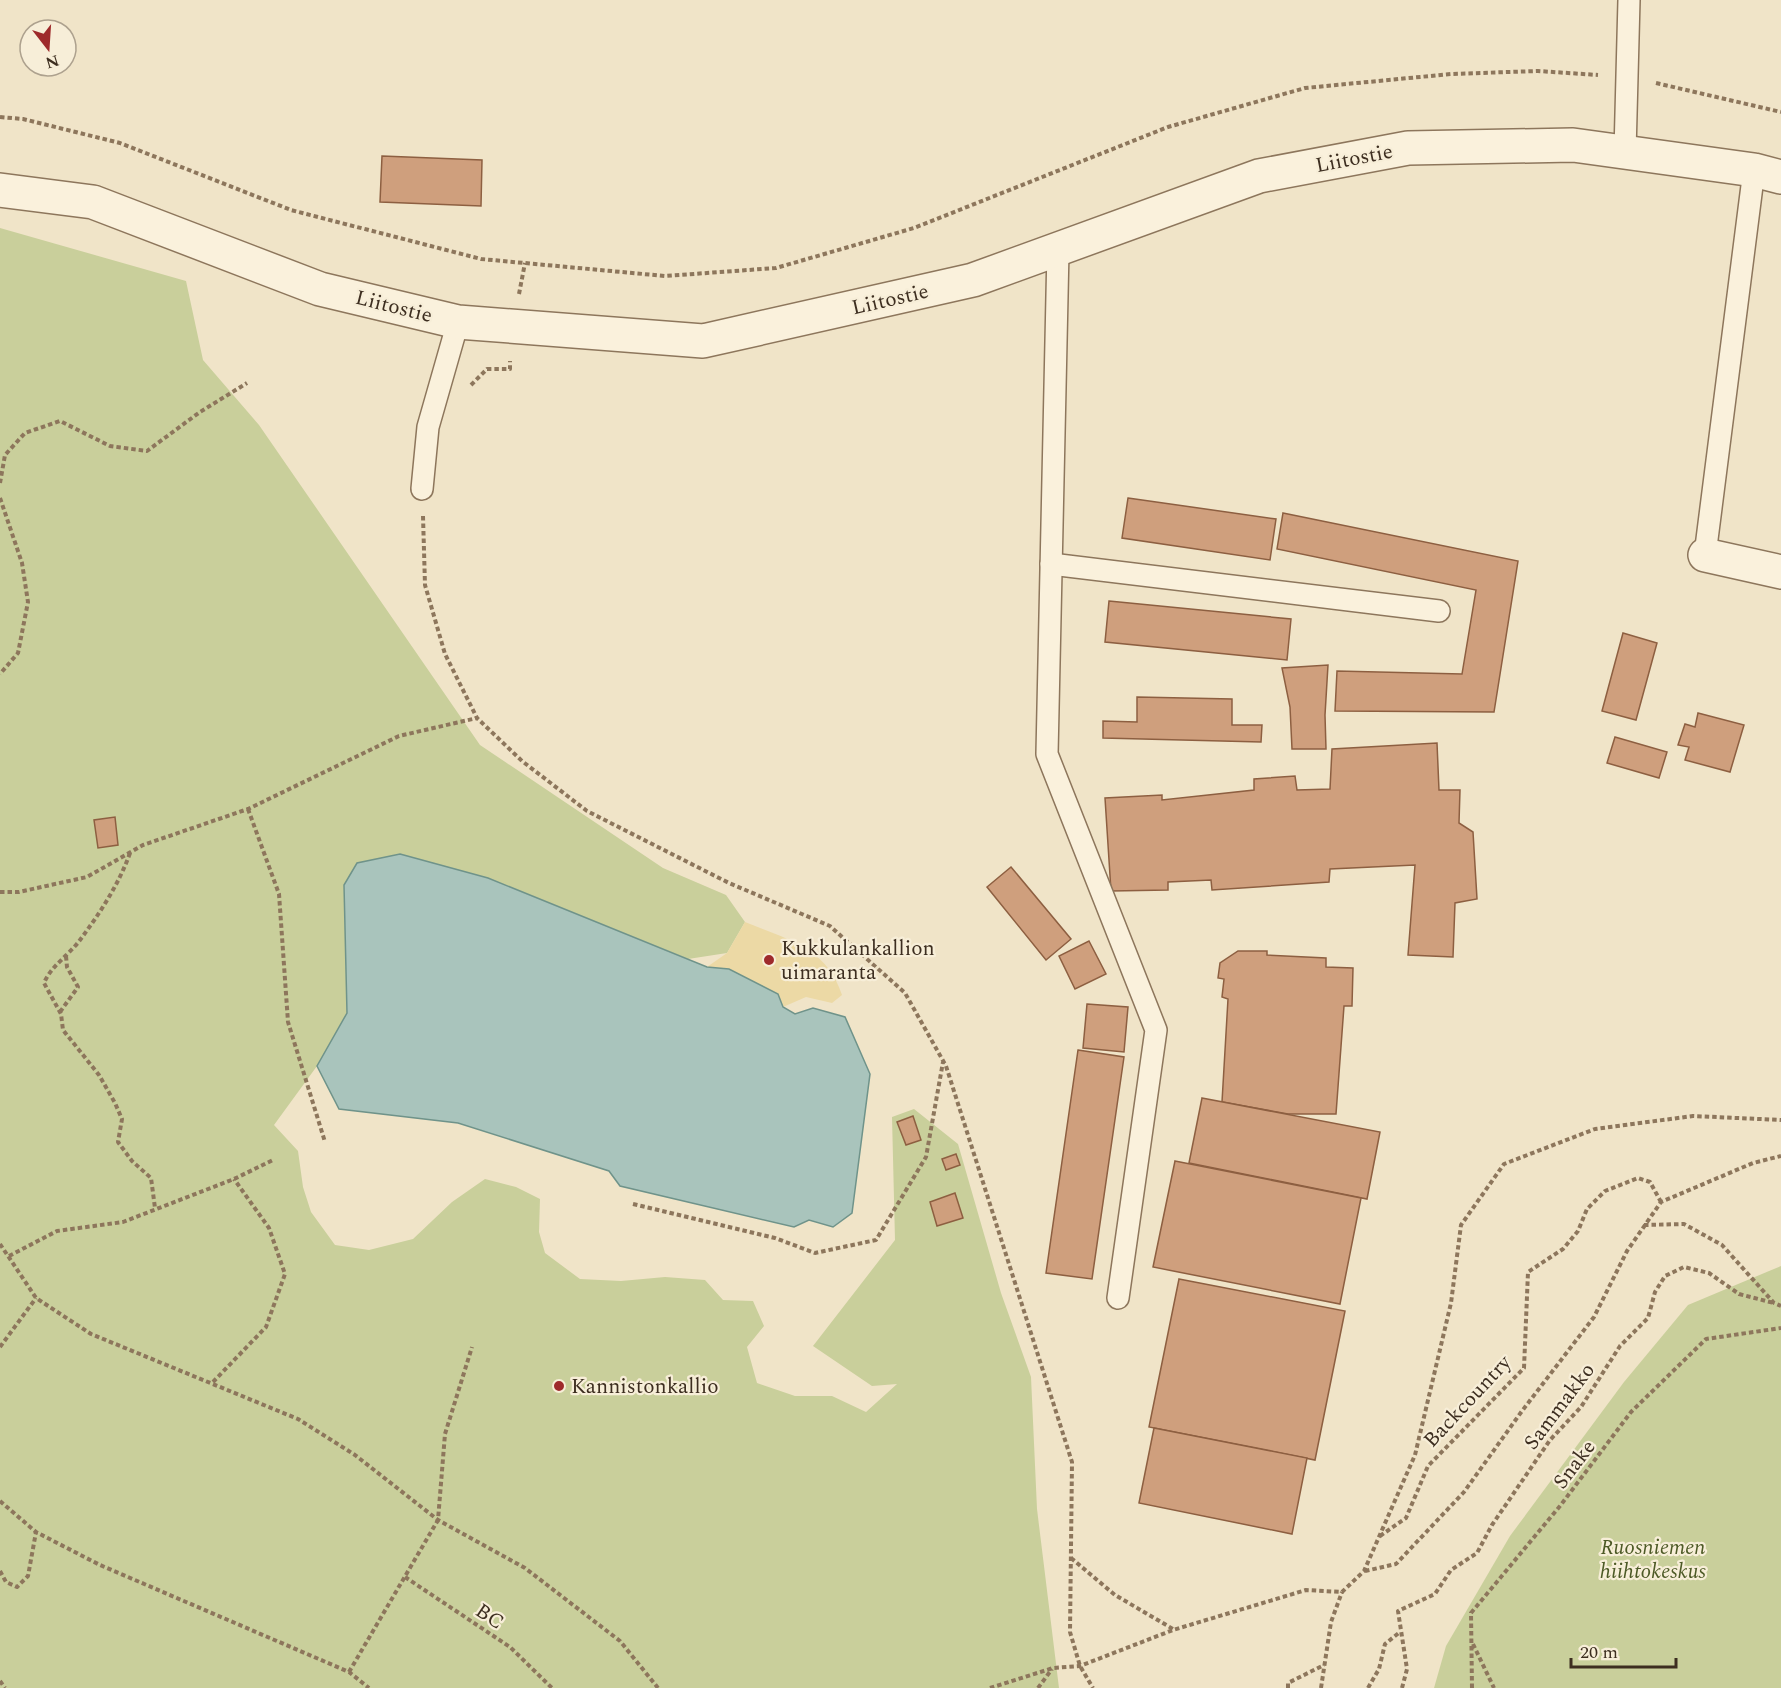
<svg xmlns="http://www.w3.org/2000/svg" width="1781" height="1688" font-family="Spectral,serif">
<style>
.green{fill:#c9cf9b}
.sand{fill:#ecd9a5}
.water{fill:#a9c4bc;stroke:#6f938a;stroke-width:1.5}
.building{fill:#cf9f7d;stroke:#8d5f41;stroke-width:1.5}
.lines{fill:none;stroke-linecap:round;stroke-linejoin:round}
.service-casing{stroke:#8d765c;stroke-width:24}
.minor-casing{stroke:#8d765c;stroke-width:36}
.tertiary-casing{stroke:#8d765c;stroke-width:36}
.path{stroke:#8d765c;stroke-width:4;stroke-dasharray:4.5 3;stroke-linecap:butt}
.service{stroke:#faf1dc;stroke-width:21}
.minor{stroke:#faf1dc;stroke-width:33}
.tertiary{stroke:#faf1dc;stroke-width:33}
.poi-dot{fill:#9e2a2b;stroke:#f7eed8;stroke-width:2}
.labels{text-anchor:middle;stroke-width:4.5;stroke-linejoin:round;paint-order:stroke}
.street-label{font-size:21px;fill:#3d2e20;stroke:#f7eed8}
.poi-label{font-size:21px;fill:#3d2e20;stroke:#f7eed8;text-anchor:start}
.park-label{font-size:21px;font-style:italic;fill:#4d5a26;stroke:#f7eed8}
</style>
<rect width="100%" height="100%" fill="#f0e4c8"/>
<g class="green">
<polygon points="0,228 186,281 203,360 259,425 480,745 663,868 726,895 745,922 727,953 688,959 488,878 400,854 344,885 347,1013 317,1066 274,1125 298,1151 303,1187 311,1212 335,1245 369,1250 413,1239 452,1202 485,1179 516,1187 540,1199 539,1232 545,1253 580,1279 621,1281 665,1277 705,1280 723,1300 753,1301 764,1326 747,1347 757,1383 795,1396 832,1396 866,1412 897,1384 872,1386 813,1346 895,1240 892,1117 914,1109 958,1144 1001,1293 1031,1377 1037,1509 1059,1688 0,1688"/>
<polygon points="1781,1266 1781,1688 1434,1688 1446,1646 1510,1536 1624,1382 1688,1305"/>
</g>
<path class="sand" d="M745 922C786 939 827 947 842 995L832 1003 806 997 783 1007 707 967 727 953Z"/>
<polygon class="water" points="400,854 488,878 707,967 729,969 778,994 783,1007 795,1014 813,1008 845,1017 870,1074 852,1213 833,1227 809,1220 794,1227 620,1186 609,1171 458,1123 339,1109 317,1066 347,1013 344,885 357,863"/>
<g class="building">
<polygon points="382,156 482,160 481,206 380,202"/>
<polygon points="1128,498 1276,519 1270,560 1122,538"/>
<polygon points="1283,513 1518,561 1494,712 1335,711 1337,671 1462,674 1476,590 1277,549"/>
<polygon points="1109,601 1291,619 1287,660 1105,642"/>
<polygon points="1623,633 1657,643 1636,720 1602,711"/>
<polygon points="1328,665 1325,715 1326,749 1292,749 1290,707 1282,668"/>
<polygon points="1137,697 1232,699 1232,725 1262,725 1261,742 1103,738 1103,721 1137,722"/>
<polygon points="1698,713 1744,725 1730,772 1685,760 1689,747 1678,745 1685,724 1695,727"/>
<polygon points="1615,737 1667,752 1659,778 1607,763"/>
<polygon points="1437,743 1439,790 1460,790 1459,823 1473,832 1477,899 1455,903 1453,957 1408,955 1415,865 1330,869 1329,882 1212,890 1211,880 1168,882 1168,890 1111,891 1105,798 1162,795 1162,800 1254,790 1254,779 1295,776 1297,790 1330,789 1332,749"/>
<polygon points="115,817 118,845 98,848 94,820"/>
<polygon points="1011,867 1071,939 1046,960 987,887"/>
<polygon points="1089,941 1106,974 1075,989 1059,956"/>
<polygon points="1238,951 1267,951 1267,955 1326,958 1326,967 1353,968 1352,1006 1344,1006 1336,1114 1288,1114 1222,1102 1228,999 1222,997 1224,979 1218,978 1220,963"/>
<polygon points="1087,1004 1128,1007 1124,1052 1083,1048"/>
<polygon points="1078,1050 1124,1057 1092,1279 1046,1273"/>
<polygon points="1202,1098 1380,1132 1367,1199 1189,1163"/>
<polygon points="913,1116 921,1140 906,1145 897,1122"/>
<polygon points="956,1154 960,1165 946,1170 942,1159"/>
<polygon points="1175,1161 1361,1198 1340,1304 1153,1267"/>
<polygon points="955,1193 963,1218 937,1226 930,1202"/>
<polygon points="1179,1279 1345,1311 1315,1460 1149,1427"/>
<polygon points="1154,1428 1307,1458 1292,1534 1139,1503"/>
</g>
<g class="lines">
<defs>
<g id="service">
<polyline points="1625,152 1629,0"/>
<polyline points="1058,250 1047,754 1156,1030 1118,1298"/>
<polyline points="422,489 428,427 458,322"/>
<polyline points="1705,555 1754,170"/>
<polyline points="1051,564 1439,611"/>
</g>
<polyline id="minor" points="1705,555 1781,572"/>
<polyline id="tertiary" points="0,190 93,202 320,289 458,322 703,341 973,280 1259,176 1408,148 1573,145 1754,170 1781,177"/>
</defs>
<use href="#service" class="service-casing"/>
<use href="#minor" class="minor-casing"/>
<use href="#tertiary" class="tertiary-casing"/>
<g class="path">
<polyline points="1656,83 1781,112"/>
<polyline points="0,117 23,119 120,143 291,210 481,259 665,276 776,268 914,228 1168,127 1305,88 1451,74 1538,71 1598,75"/>
<polyline points="519,294 525,263"/>
<polyline points="471,385 487,369 510,369 510,361"/>
<polyline points="0,483 5,455 25,433 60,421 110,446 147,451 200,412 247,383"/>
<polyline points="0,498 22,563 28,602 18,653 0,674"/>
<polyline points="423,516 425,585 445,654 477,718 522,761 587,811 729,883 830,926 905,993 946,1066 1072,1462 1070,1632 1080,1666 1093,1688"/>
<polyline points="248,809 279,894 288,1022 325,1142"/>
<path d="M130 853C119 884 100 913 80 940 69 955 51 966 44 983L61 1014 63 1030 99 1075 115 1103 122 1119 118 1142 132 1161 151 1178 155 1208"/>
<polyline points="0,892 19,892 87,877 143,845 248,809 399,736 477,718"/>
<polyline points="60,1012 78,987 67,967 66,956"/>
<polyline points="633,1204 775,1238 815,1253 876,1240 926,1157 943,1062"/>
<polyline points="1644,1225 1684,1224 1722,1245 1774,1303 1781,1306"/>
<polyline points="0,1244 36,1298 91,1334 298,1419 355,1455 438,1520 525,1568 620,1641 658,1688"/>
<polyline points="9,1256 57,1231 123,1222 234,1179 273,1160"/>
<polyline points="0,1347 36,1298"/>
<polyline points="213,1382 266,1327 285,1274 269,1228 234,1179"/>
<polyline points="0,1501 36,1532 100,1565 349,1672 369,1688"/>
<polyline points="1380,1536 1406,1518 1428,1466 1524,1368 1528,1272 1563,1249 1578,1231 1587,1209 1605,1191 1638,1178 1650,1182 1661,1202"/>
<polyline points="1071,1558 1115,1595 1173,1629"/>
<polyline points="0,1571 6,1582 17,1587 28,1576 36,1532"/>
<polyline points="1365,1571 1396,1564 1464,1492 1522,1411 1594,1317 1627,1251 1661,1202 1753,1163 1781,1156"/>
<polyline points="405,1577 510,1647 552,1688"/>
<polyline points="1473,1644 1494,1688"/>
<polyline points="349,1672 438,1520 445,1434 472,1347"/>
<polyline points="0,1681 5,1688"/>
<polyline points="990,1688 1053,1668 1080,1666 1173,1630 1306,1590 1342,1592 1364,1571 1415,1455 1451,1303 1461,1225 1504,1164 1595,1129 1693,1116 1781,1120"/>
<polyline points="1038,1688 1052,1669"/>
<polyline points="1288,1688 1288,1683 1324,1665"/>
<polyline points="1321,1688 1331,1622 1342,1592"/>
<polyline points="1368,1688 1379,1669 1385,1644 1400,1632"/>
<polyline points="1402,1688 1407,1669 1398,1611 1435,1594 1451,1570 1477,1553 1492,1525 1550,1440 1581,1407 1620,1346 1648,1318 1655,1292 1665,1276 1684,1267 1709,1273 1739,1294 1774,1303"/>
<polyline points="1472,1688 1471,1613 1560,1506 1631,1412 1706,1339 1781,1328"/>
</g>
<use href="#service" class="service"/>
<use href="#minor" class="minor"/>
<use href="#tertiary" class="tertiary"/>
</g>
<g class="poi-dot">
<circle cx="769" cy="960" r="6"/>
<circle cx="559" cy="1386" r="6"/>
</g>
<g class="labels">
<g class="street-label">
<text transform="translate(1354 158) rotate(-11)" y="7">Liitostie</text>
<text transform="translate(890 299) rotate(-13)" y="7">Liitostie</text>
<text transform="translate(394 306) rotate(14)" y="7">Liitostie</text>
<text transform="translate(1467 1401) rotate(-47)" y="7">Backcountry</text>
<text transform="translate(1559 1406) rotate(-53)" y="7">Sammakko</text>
<text transform="translate(1574 1464) rotate(-53)" y="7">Snake</text>
<text transform="translate(490 1616) rotate(34)" y="7">BC</text>
</g>
<g class="poi-label">
<text x="781" y="955">Kukkulankallion<tspan x="781" dy="24">uimaranta</tspan></text>
<text x="571" y="1393">Kannistonkallio</text>
</g>
<g class="park-label">
<text x="1653" y="1554">Ruosniemen<tspan x="1653" dy="24">hiihtokeskus</tspan></text>
</g>
</g>
<g transform="translate(48 48) rotate(163)"><circle r="28" fill="#f7eed8" stroke="#ada18e" stroke-width="1.5"/>
<path d="M0-4.5L10 22L0 15L-10 22Z" fill="#9e2a2b"/>
<text y="-9" font-size="16" font-weight="bold" text-anchor="middle" fill="#3d2e20">N</text>
</g>
<path d="M1571 1658v9h105v-9" fill="none" stroke="#3d2e20" stroke-width="3"/>
<text x="1580" y="1658" font-size="18" fill="#3d2e20" stroke="#f7eed8" stroke-width="4.5" paint-order="stroke">20 m</text>
</svg>
